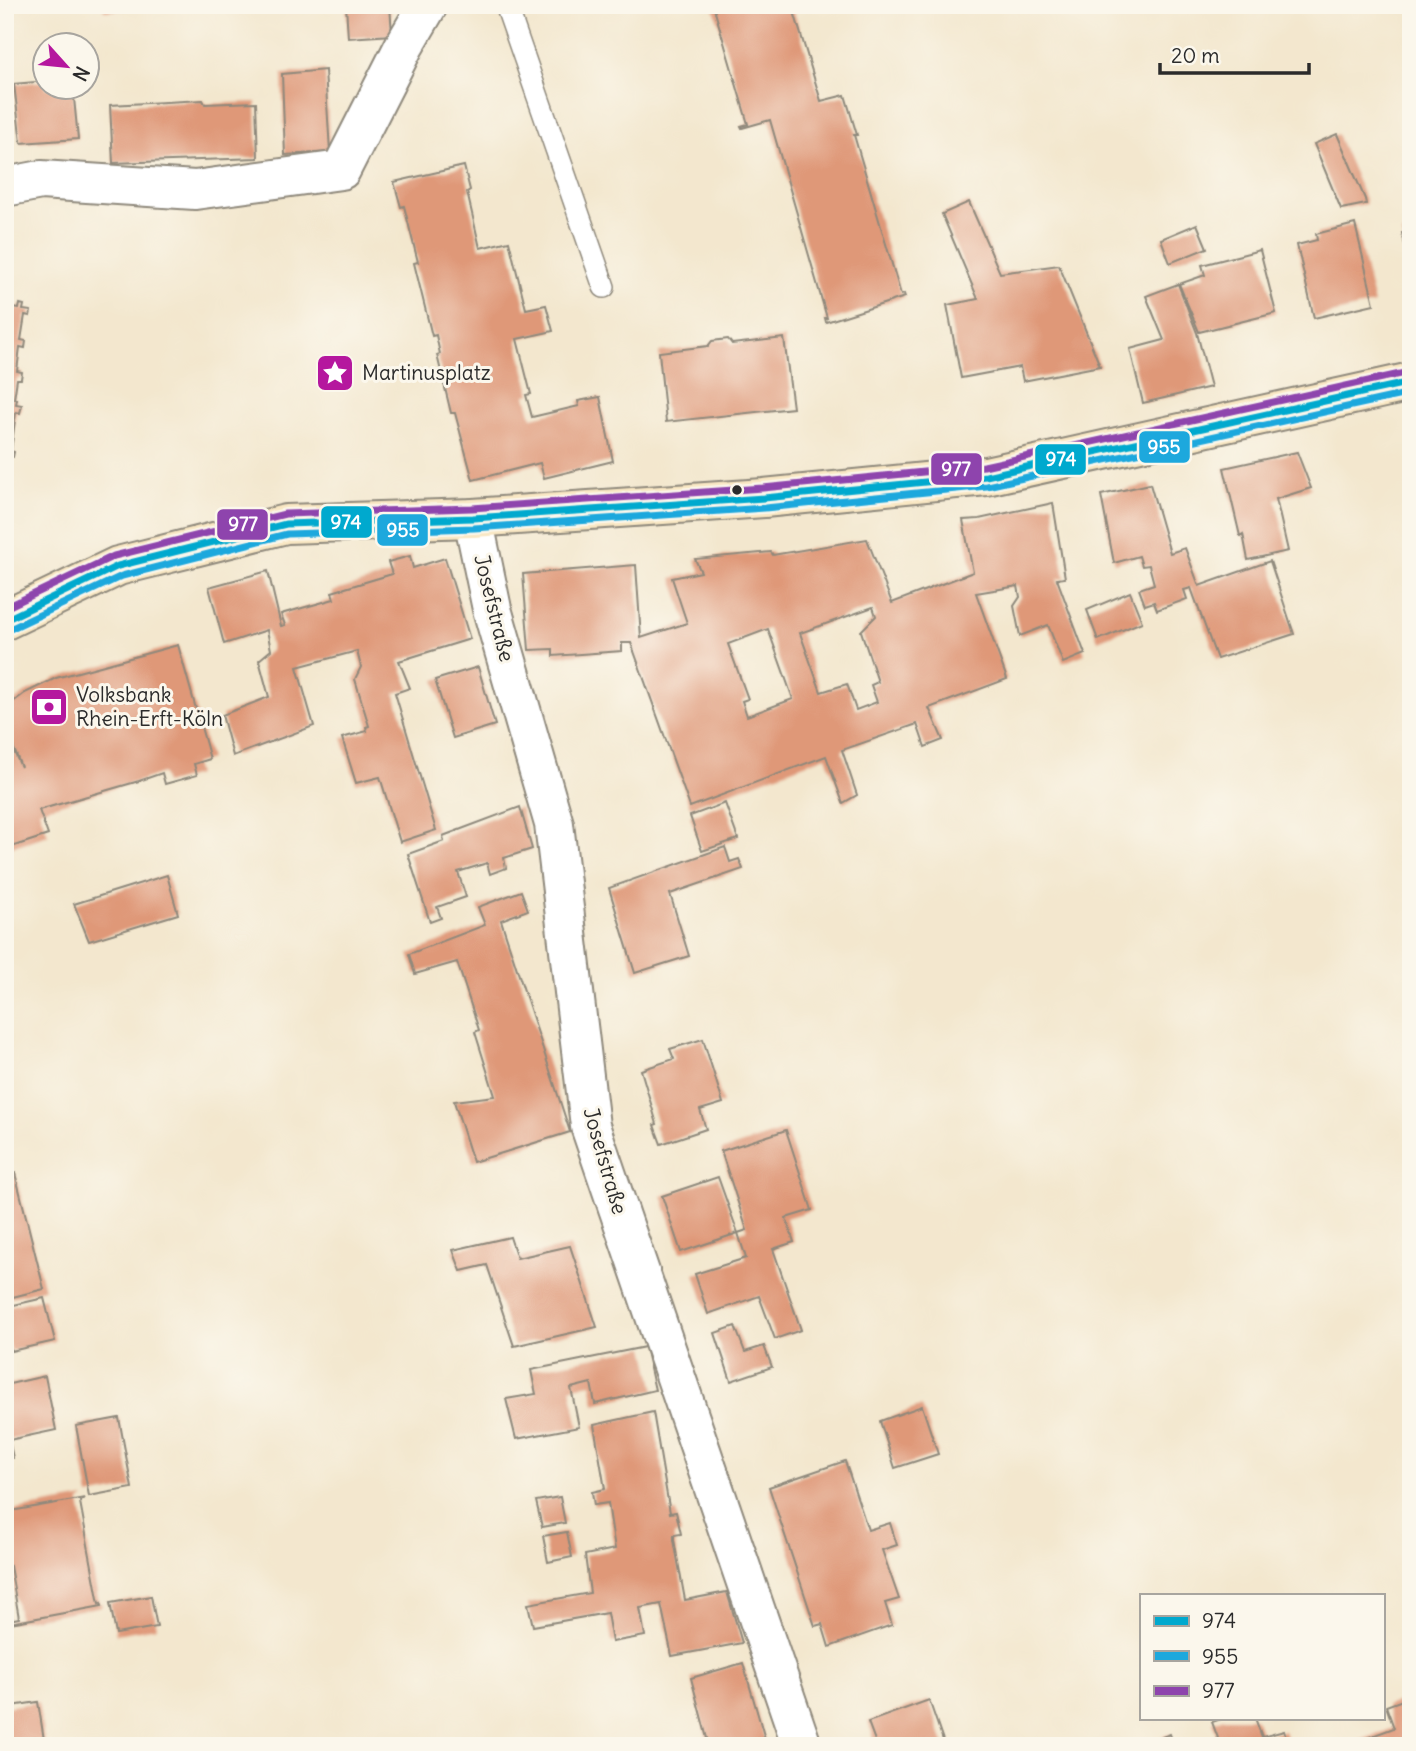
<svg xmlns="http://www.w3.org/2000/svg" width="1416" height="1751" font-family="Delius,sans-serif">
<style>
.building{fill:#df9878;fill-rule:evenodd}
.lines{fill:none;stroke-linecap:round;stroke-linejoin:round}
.service-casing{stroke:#8f897c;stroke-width:24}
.minor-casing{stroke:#8f897c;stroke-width:42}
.secondary-casing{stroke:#8f897c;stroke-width:42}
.service{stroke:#fff;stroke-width:21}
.minor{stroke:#fff;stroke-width:38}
.secondary{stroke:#f9e7c3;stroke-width:38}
.bus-1-casing{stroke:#fbf7ec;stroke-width:12}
.bus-2-casing{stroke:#fbf7ec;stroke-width:12}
.bus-3-casing{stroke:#fbf7ec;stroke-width:12}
.bus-1{stroke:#00a9ce;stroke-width:7}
.bus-2{stroke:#1da8dd;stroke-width:7}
.bus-3{stroke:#8e44ad;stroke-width:7}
.bus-dot{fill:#2b2b2b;stroke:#fbf7ec;stroke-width:2.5}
.labels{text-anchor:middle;stroke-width:6;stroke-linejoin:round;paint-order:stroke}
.poi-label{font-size:21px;fill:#2b2b2b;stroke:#fbf7ec;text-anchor:start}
.street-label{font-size:21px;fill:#2b2b2b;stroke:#fbf7ec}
.line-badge{stroke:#fbf7ec;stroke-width:2.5}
.badge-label{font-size:19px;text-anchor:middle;font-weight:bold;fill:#fff}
</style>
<rect width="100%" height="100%" fill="#fbf7ec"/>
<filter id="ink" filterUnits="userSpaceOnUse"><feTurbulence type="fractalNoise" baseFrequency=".0143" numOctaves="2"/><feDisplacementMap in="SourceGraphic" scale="14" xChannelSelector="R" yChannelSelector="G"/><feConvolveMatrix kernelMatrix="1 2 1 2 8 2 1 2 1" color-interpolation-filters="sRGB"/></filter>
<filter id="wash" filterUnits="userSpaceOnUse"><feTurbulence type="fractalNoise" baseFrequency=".00686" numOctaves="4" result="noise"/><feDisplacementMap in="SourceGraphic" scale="28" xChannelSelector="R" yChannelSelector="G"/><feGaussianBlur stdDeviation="1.57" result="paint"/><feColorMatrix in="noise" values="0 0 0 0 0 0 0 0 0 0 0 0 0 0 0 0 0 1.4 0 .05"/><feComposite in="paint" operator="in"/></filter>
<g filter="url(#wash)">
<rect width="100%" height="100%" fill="#f3e7ce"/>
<g id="blocks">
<g class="building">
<polygon points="103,5 163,5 163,7 104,11"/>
<polygon points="346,5 390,5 392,35 348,38"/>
<polygon points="713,5 792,5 821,101 845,95 857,135 854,135 901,295 904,294 905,297 826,322 825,318 827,318 770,120 742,128 741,126 748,124"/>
<polygon points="325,70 330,152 285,155 282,74"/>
<polygon points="46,81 46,88 73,88 78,139 21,143 14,84"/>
<polygon points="203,100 205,104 256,102 258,158 113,163 110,105"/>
<polygon points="1337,134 1365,199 1366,204 1341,209 1314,144"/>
<polygon points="464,166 470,190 467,192 480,248 509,241 526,309 546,305 553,331 517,339 531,394 526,395 532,417 579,406 578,401 600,397 613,461 544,478 540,463 473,480 455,413 451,413 437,355 440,354 436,335 432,336 414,263 418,262 404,206 401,207 394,182"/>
<polygon points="969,202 1000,273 1059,265 1100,366 1023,381 1020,367 961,378 947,305 978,299 942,214"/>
<polygon points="1197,224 1207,248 1170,263 1161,239"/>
<polygon points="1355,224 1374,304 1314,318 1297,245 1317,240 1316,234"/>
<polygon points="1411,231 1411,264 1410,265 1402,233"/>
<polygon points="1260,250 1276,313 1199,332 1179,284 1205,275 1202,265"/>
<polygon points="1178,284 1197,333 1211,387 1143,403 1130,349 1164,340 1146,296"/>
<polygon points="20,304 24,305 23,310 31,311 30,316 25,315 21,340 26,341 25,348 20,347 17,371 22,372 21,379 17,379 14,399 17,399 16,404 22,405 20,413 16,412 11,451 14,452 13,457 11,457 5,482 5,307 19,309"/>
<polygon points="784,338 793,408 666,422 659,352 708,346 712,341 728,339 732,344"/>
<polygon points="1297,452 1311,488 1276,499 1288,551 1248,560 1243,534 1240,536 1224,468"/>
<polygon points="1150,484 1170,553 1185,548 1199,586 1270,561 1294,634 1217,659 1191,588 1184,590 1187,599 1157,610 1154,602 1145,605 1139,589 1154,584 1149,565 1142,566 1139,556 1114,563 1101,495"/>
<path d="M1053 503 1065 578 1057 579 1085 654 1063 663 1048 625 1020 636 1014 606 1020 597 1018 586 976 593 1007 679 929 708 943 740 925 747 917 724 842 750 857 795 843 803 826 756 690 807 631 643H622V651L553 656V649L529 650 523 574 636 565 641 638 687 623 672 578 701 572 695 559 771 552 773 555 867 539 892 603 973 572 963 520 979 519ZM873 607 876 616 861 631 878 682 871 685 877 702 856 710 847 684 821 692 800 633ZM768 629 793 699 747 716 742 701 748 699 728 644Z"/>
<polygon points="410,556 413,568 445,558 470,639 399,661 410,688 395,693 436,830 400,842 380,777 356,783 342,738 367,731 366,727 369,726 355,679 361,667 357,651 297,667 314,726 233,756 222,715 269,697 259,660 271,650 267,630 224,644 209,587 268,571 281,626 285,625 281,614 334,599 332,592 392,574 388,562"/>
<polygon points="1130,592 1142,622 1098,640 1087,610"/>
<polygon points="178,645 210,759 194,764 197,775 165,784 162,773 139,781 39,810 48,835 5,849 5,732 21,767 5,725 5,708 25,693 56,678"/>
<polygon points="478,667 495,725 453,738 435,680"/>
<polygon points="725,803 738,839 702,851 690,816"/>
<polygon points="520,807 532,849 504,858 506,868 490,874 487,863 458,872 466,897 437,907 441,918 430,922 408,854 444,841 443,836"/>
<polygon points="725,847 730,862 739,859 743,869 670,894 689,956 635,973 609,888"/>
<polygon points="167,875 178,914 89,941 74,904"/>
<polygon points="521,891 528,910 501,920 570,1132 473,1162 454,1101 495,1096 475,1032 479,1030 457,962 415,974 409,954 485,925 478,907"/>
<polygon points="703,1039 723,1103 700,1110 706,1129 661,1144 654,1125 657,1124 641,1070 674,1059 670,1049"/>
<polygon points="786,1130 812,1210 786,1218 794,1242 773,1249 801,1330 775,1339 759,1296 708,1314 695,1274 746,1258 738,1233 747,1230 721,1151"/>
<polygon points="15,1173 44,1289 5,1299 5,1176"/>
<polygon points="718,1177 738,1233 681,1252 662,1196"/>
<polygon points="510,1237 517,1258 570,1246 597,1327 514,1346 487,1265 461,1271 453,1250"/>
<polygon points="44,1298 55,1341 11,1351 5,1327 5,1307"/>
<polygon points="735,1326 745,1352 764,1346 772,1367 731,1381 715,1333"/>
<polygon points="645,1347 655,1390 595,1404 591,1383 571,1388 579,1427 516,1439 506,1399 536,1394 531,1370"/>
<polygon points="45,1376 56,1430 9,1440 13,1458 5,1459 5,1385"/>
<polygon points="922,1406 938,1454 895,1468 880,1421"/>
<polygon points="653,1412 670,1513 676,1512 681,1534 674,1535 674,1540 685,1600 727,1592 742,1643 672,1656 661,1604 640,1608 645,1636 612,1642 607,1613 533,1626 528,1604 590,1593 585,1555 615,1549 608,1503 594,1505 592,1492 605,1489 594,1425"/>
<polygon points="119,1418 132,1488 89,1496 76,1426"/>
<polygon points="845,1461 868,1530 890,1523 897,1545 882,1550 899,1599 885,1603 892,1625 829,1647 822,1624 815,1626 769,1487"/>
<polygon points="560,1497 565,1523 542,1527 536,1501"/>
<polygon points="85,1498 80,1502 99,1604 101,1603 102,1606 10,1623 9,1620 19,1618 10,1566 5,1567 5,1512"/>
<polygon points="567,1532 572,1557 548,1562 543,1536"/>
<polygon points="151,1596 157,1627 116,1634 110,1603"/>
<polygon points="743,1663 767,1746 709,1746 691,1678"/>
<polygon points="1411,1697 1411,1746 1351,1746 1350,1744 1394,1728 1386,1706"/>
<polygon points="929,1700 945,1746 877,1746 868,1722"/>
<polygon points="38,1702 45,1746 5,1746 5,1707"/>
<polygon points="1224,1718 1255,1718 1262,1737 1284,1731 1289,1746 1221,1746 1212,1722"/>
<polygon points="1170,1734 1174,1746 1140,1746 1140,1745"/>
</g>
</g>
</g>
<g filter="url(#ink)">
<use href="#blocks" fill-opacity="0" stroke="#8f897c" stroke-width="2"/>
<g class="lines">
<defs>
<polyline id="service" points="506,5 604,287"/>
<g id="minor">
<polyline points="5,187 41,180 195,190 341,170 404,46 428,5"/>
<polyline points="473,518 492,609 554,824 590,1126 802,1746"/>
</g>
<polyline id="secondary" points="5,620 118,566 286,524 473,518 764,498 986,476 1411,382"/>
</defs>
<use href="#service" class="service-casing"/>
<use href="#minor" class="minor-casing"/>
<use href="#secondary" class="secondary-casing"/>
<use href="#service" class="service"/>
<use href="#minor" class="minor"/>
<use href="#secondary" class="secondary"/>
<defs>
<polyline id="bus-1" points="5,620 118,566 286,524 473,518 764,498 986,476 1411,382"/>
<polyline id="bus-2" points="10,629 122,576 287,534 474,528 765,508 987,486 1411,393"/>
<polyline id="bus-3" points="5,608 114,556 285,514 472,508 763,488 984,466 1409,372"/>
</defs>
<use href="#bus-1" class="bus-1-casing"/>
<use href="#bus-2" class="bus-2-casing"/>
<use href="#bus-3" class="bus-3-casing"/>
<use href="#bus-1" class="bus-1"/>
<use href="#bus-2" class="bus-2"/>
<use href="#bus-3" class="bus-3"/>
</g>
</g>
<defs>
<symbol id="sight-square" viewBox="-11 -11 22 22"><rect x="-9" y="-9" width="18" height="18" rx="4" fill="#b5179e" stroke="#fbf7ec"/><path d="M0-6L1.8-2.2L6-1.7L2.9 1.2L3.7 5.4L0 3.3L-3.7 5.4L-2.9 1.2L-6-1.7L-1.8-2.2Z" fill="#fff"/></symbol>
<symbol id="bank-square" viewBox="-11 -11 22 22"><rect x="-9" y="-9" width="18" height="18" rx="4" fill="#b5179e" stroke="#fbf7ec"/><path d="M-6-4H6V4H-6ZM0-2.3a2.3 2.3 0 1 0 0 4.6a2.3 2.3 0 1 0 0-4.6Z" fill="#fff"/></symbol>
</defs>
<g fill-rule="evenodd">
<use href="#sight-square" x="313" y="351" width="44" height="44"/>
<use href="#bank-square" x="27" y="685" width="44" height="44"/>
</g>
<circle class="bus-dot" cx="737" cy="490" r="6"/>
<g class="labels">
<g class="poi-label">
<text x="362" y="380">Martinusplatz</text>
<text x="76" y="702">Volksbank<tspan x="76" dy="24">Rhein-Erft-Köln</tspan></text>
</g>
<g class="street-label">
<text transform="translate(494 608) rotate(76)" y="7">Josefstraße</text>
<text transform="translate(605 1161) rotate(74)" y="7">Josefstraße</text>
</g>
</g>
<g class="line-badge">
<rect x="1138" y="430" width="53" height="34" rx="7" fill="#1da8dd"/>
<rect x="1034" y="443" width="53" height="33" rx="7" fill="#00a9ce"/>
<rect x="930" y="452" width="53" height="34" rx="7" fill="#8e44ad"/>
<rect x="320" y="505" width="53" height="34" rx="7" fill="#00a9ce"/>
<rect x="216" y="508" width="53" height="33" rx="7" fill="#8e44ad"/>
<rect x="376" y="513" width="53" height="34" rx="7" fill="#1da8dd"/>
</g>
<g class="badge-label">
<text x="1164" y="454">955</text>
<text x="1061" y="466">974</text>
<text x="956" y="476">977</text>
<text x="346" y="529">974</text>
<text x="243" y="531">977</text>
<text x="403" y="537">955</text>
</g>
<rect width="1416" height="1751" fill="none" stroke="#fbf7ec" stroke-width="28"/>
<rect x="1140" y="1594" width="245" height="126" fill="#fbf7ec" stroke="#a8a59f" stroke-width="2"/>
<rect x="1154" y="1616" width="35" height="10" fill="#00a9ce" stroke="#a8a59f" stroke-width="2"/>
<text x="1202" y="1628" font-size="21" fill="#2b2b2b">974</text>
<rect x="1154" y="1651" width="35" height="10" fill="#1da8dd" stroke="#a8a59f" stroke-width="2"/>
<text x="1202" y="1664" font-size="21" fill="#2b2b2b">955</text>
<rect x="1154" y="1686" width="35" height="10" fill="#8e44ad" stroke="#a8a59f" stroke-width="2"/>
<text x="1202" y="1698" font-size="21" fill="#2b2b2b">977</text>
<g transform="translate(66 66) rotate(117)"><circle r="33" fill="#fbf7ec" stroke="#a8a59f" stroke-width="2"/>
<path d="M0-5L12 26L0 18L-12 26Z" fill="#b5179e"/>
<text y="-10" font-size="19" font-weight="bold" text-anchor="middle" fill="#2b2b2b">N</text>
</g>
<path d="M1160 63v10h149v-10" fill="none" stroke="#2b2b2b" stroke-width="3.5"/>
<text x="1171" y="63" font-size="21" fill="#2b2b2b" stroke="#fbf7ec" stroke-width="5" paint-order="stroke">20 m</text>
</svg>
